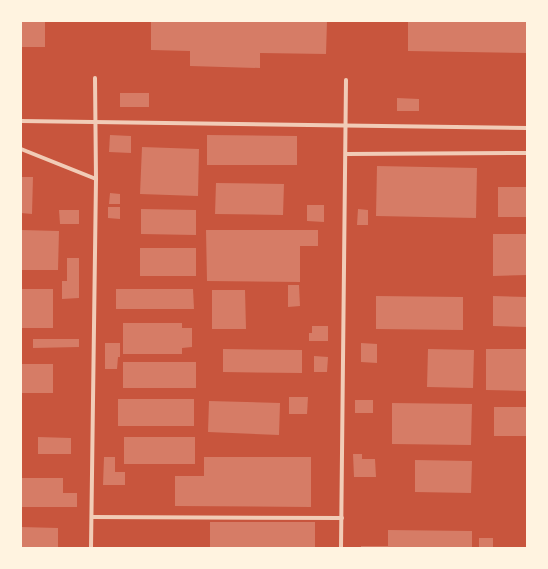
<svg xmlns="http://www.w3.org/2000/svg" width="548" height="569" font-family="Inter,sans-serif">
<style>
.building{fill:#d67c66}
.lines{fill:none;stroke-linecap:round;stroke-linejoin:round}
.minor{stroke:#f1ccb7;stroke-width:4}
</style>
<rect width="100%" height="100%" fill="#c8553d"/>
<g class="building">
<rect x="21" y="21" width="24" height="26"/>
<polygon points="151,21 327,21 326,54 260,53 260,68 190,66 190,51 151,50"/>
<polygon points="408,21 527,21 527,53 408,51"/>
<rect x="120" y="93" width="29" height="14"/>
<polygon points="397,98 419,99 419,111 397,111"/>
<polygon points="110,135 131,136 131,153 109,152"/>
<polygon points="207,135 297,136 297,165 207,165"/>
<polygon points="142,147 199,149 198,196 140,194"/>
<polygon points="377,166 477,168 476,218 376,216"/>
<polygon points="21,177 33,177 32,214 21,213"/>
<polygon points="216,183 284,184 283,215 215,214"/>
<rect x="498" y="187" width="29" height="30"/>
<polygon points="110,193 120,194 120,204 109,204"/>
<polygon points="307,205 324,205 324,222 307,221"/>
<polygon points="108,207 120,207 120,219 108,218"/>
<polygon points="141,209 196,210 196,235 141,234"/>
<polygon points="358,209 368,210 368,225 357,225"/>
<polygon points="59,210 79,210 79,224 60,224"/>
<polygon points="21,230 59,231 58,270 21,270"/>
<polygon points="206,230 318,230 318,246 300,246 300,282 207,281"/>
<polygon points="493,234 527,234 527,275 493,276"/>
<rect x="140" y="248" width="56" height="28"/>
<polygon points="67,258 79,258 79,298 62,299 62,281 67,281"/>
<polygon points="288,285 299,285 300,306 288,307"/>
<rect x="21" y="289" width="32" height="39"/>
<polygon points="116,289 193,289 194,309 116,309"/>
<polygon points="212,290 245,290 246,329 212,329"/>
<polygon points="376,296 463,297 463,330 376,329"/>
<polygon points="493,296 527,297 527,327 493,326"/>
<polygon points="123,323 182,323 182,328 192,328 192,347 182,348 182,354 123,354"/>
<polygon points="312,326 328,326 328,341 309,341 309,333 312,333"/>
<polygon points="33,339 79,339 79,347 33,348"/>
<polygon points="105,343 120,343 120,357 118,357 117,369 105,369"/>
<polygon points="361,343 377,344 377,363 361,362"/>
<polygon points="223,349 302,350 302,373 223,372"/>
<polygon points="428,349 474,350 473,388 427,387"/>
<polygon points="486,349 527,349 527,391 486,390"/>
<polygon points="314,356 328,357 327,372 314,372"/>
<rect x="123" y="362" width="73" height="26"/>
<rect x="21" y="364" width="32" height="29"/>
<polygon points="289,397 308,397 307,414 289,414"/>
<rect x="118" y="399" width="76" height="27"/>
<rect x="355" y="400" width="18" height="13"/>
<polygon points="209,401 280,403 279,435 208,432"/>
<polygon points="392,403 472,404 471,445 392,444"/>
<rect x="494" y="407" width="33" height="29"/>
<polygon points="38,437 71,438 71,454 38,454"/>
<rect x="124" y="437" width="71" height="27"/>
<polygon points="353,454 362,454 362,459 375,459 376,477 354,477"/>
<polygon points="104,457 115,457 115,472 125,472 125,485 103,485"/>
<polygon points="204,457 311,457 311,507 175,506 175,476 204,476"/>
<polygon points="415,460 472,461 471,493 415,492"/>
<polygon points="21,478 63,478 63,493 77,493 77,507 21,507"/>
<rect x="210" y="522" width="105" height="26"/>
<polygon points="21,527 58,528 58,548 21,548"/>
<polygon points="388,530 472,531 472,548 361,548 361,546 388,546"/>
<rect x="479" y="538" width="14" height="10"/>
</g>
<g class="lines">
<g class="minor">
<polyline points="21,121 527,128"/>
<polyline points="21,149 96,179"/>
<polyline points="346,154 527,153"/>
<polyline points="92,517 342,518"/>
<polyline points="91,548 96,179 95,78"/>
<polyline points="341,548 346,80"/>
</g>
</g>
<rect width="548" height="569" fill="none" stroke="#fff3e0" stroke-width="44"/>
</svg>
